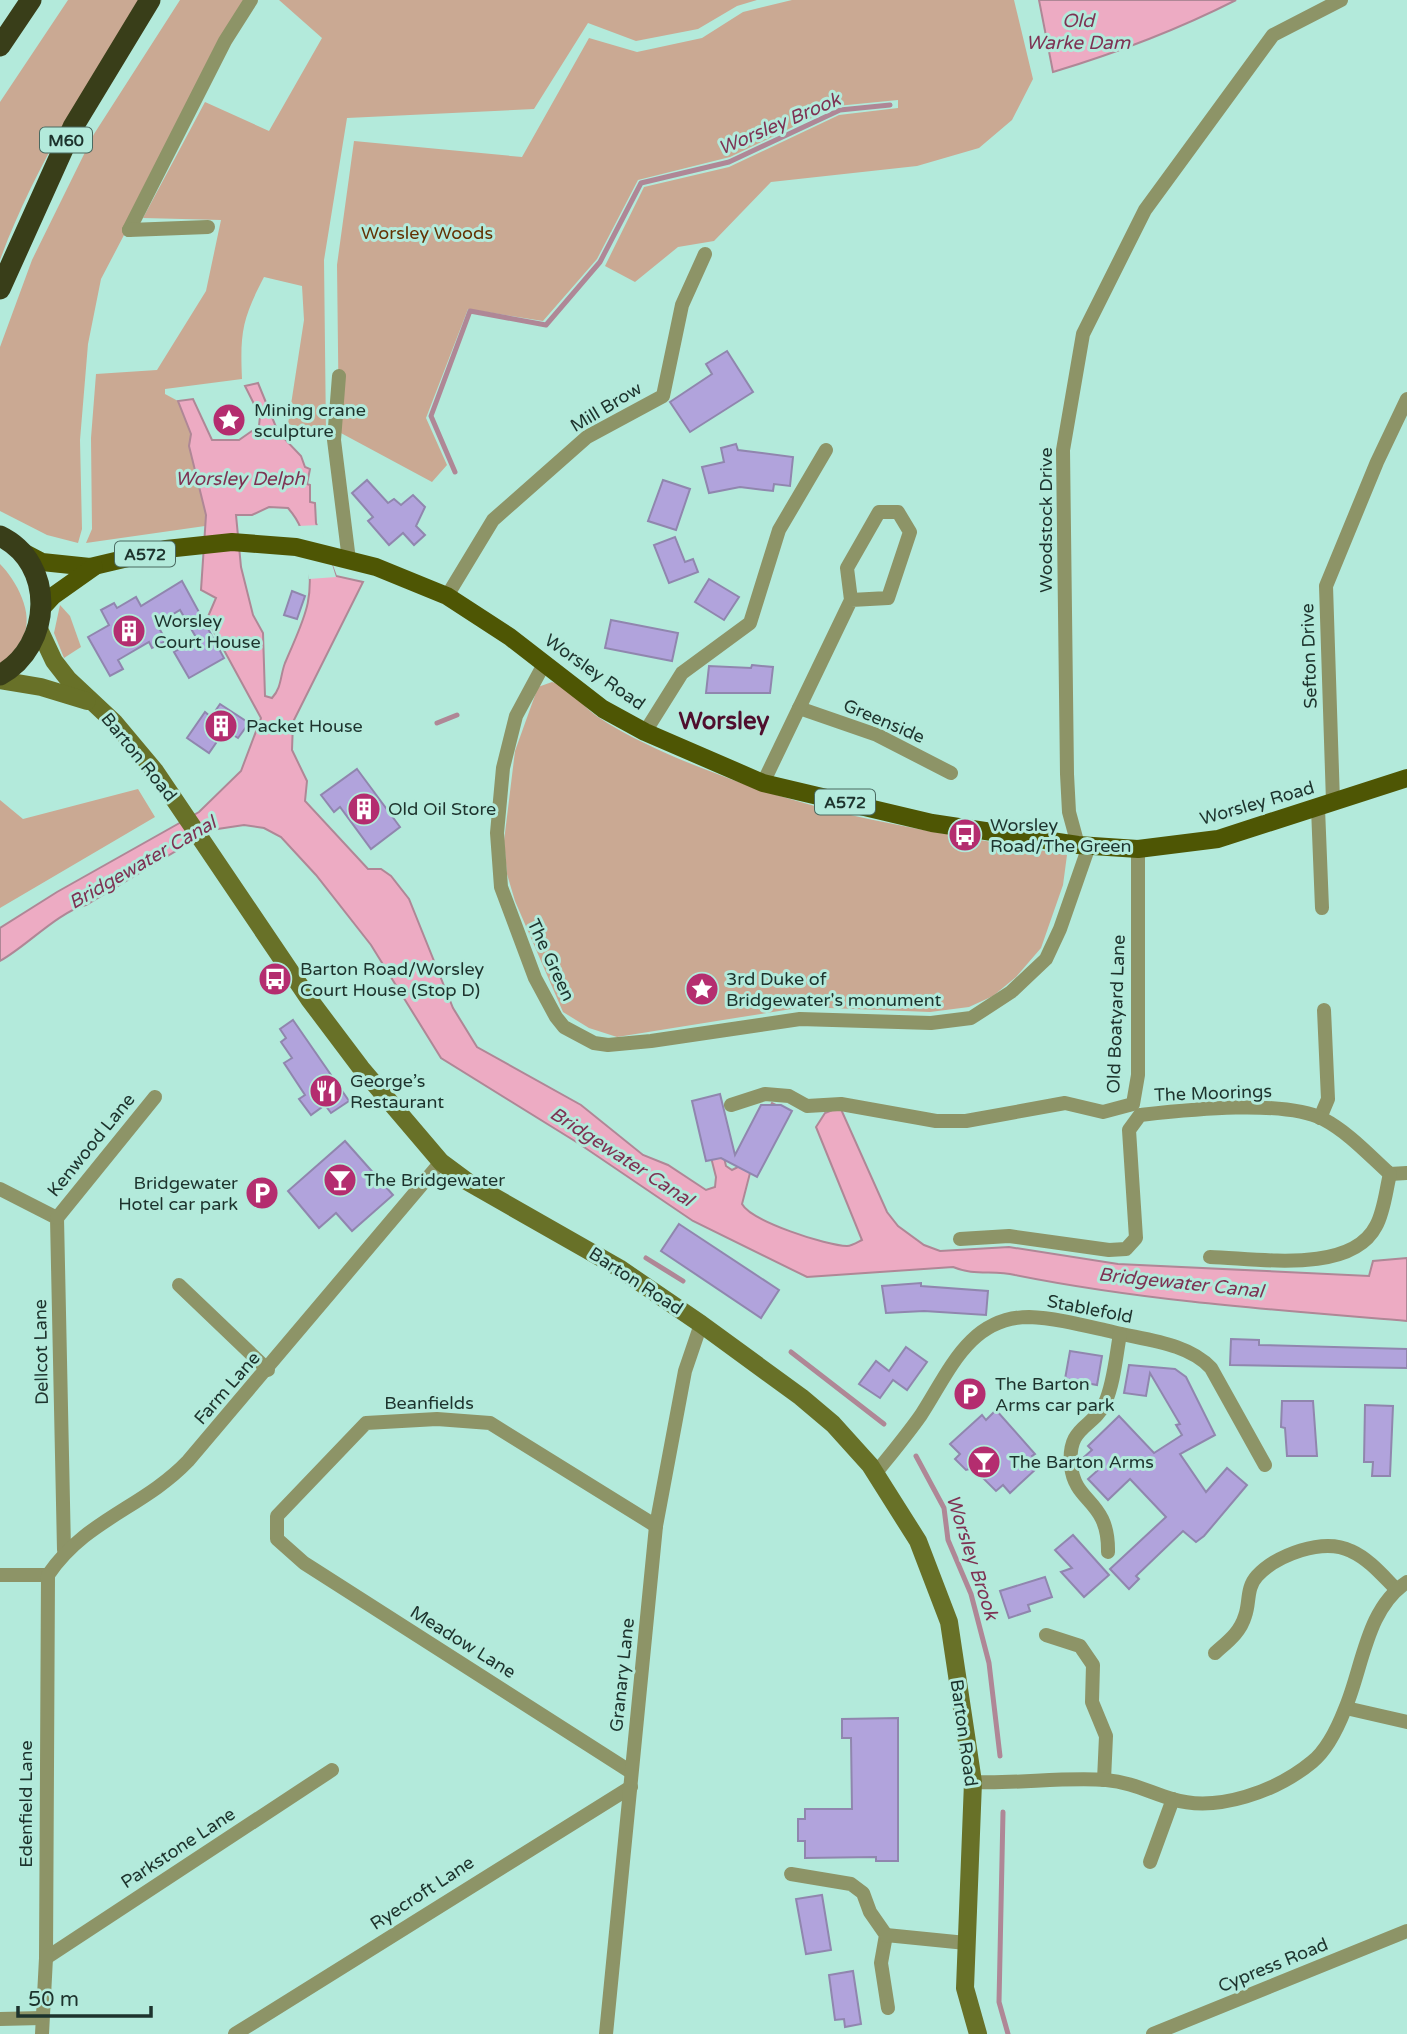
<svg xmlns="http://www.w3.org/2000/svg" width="1407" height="2034" font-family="'Varela Round',sans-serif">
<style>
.green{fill:#caa993}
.water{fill:#edabc3;stroke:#af8796;stroke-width:2;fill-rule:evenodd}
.pier{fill:#b3eadb}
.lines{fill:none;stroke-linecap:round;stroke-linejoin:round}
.stream{stroke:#af8796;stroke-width:5}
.building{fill:#b1a3dc;stroke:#9086ae;stroke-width:2}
.street{stroke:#8d9467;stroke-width:14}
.secondary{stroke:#687128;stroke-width:18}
.primary{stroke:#4e5604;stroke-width:18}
.highway{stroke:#393e19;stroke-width:21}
.labels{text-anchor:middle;stroke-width:6;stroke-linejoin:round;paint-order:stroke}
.shield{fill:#b3eadb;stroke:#4a6a61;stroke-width:2}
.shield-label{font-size:16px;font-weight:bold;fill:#1d332d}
.park-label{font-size:18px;fill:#633103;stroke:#b3eadb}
.street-label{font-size:18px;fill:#1d332d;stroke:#b3eadb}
.poi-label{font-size:18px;fill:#1d332d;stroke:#b3eadb;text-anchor:start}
.water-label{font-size:19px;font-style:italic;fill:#7e3253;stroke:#b3eadb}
.district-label{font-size:24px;font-weight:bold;fill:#500f2e;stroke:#b3eadb}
</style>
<rect width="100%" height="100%" fill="#b3eadb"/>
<g class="green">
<path d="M68 0H141C88 83 34 168 0 260V102Z"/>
<polygon points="180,0 247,0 101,279 88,344 80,440 82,529 78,543 47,535 0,511 0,347 32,260 94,134"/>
<path d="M279 0H757L737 6 698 29 636 41 588 23 534 109 347 118 324 260 326 434 288 424 304 320 302 286 264 277C242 319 240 333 242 379L165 389V394L178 401 191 434 189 446 206 515 205 526 86 543 92 529 91 438 96 374 157 370 206 291 221 220 143 218 205 102 269 131 322 38Z"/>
<polygon points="792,0 1014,0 1033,79 1012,120 979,148 917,166 771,182 714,241 678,247 635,282 605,266 644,187 729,167 839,115 898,108 898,100 837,106 730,157 638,180 597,259 543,321 468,309 426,418 447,465 432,482 339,432 337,265 354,141 522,157 589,38 637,52 702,38 743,12"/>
<path d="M0 564C16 580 35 614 23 637 17 648 8 659 0 669Z"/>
<polygon points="60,605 70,616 81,647 64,658 54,633"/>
<path d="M552 682C571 688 582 706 598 717 642 746 695 766 744 784 845 821 962 836 1067 855L1063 885 1041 948 1016 977 993 996 969 1007 930 1012 804 1007 617 1037 589 1028 563 1012 515 901 507 874 504 841 515 751 538 687Z"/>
<polygon points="138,789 155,817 0,908 0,800 23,819"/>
</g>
<g class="water">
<path d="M1039 0H1236C1177 30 1116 53 1053 72Z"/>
<path d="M258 383 278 432 301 456 305 467 310 469 307 484 310 485V502L315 503 316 523 336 576 363 582 293 722 292 750 307 781 305 801 368 869H381L391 876 409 899 453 1008 477 1047 581 1105 643 1155 668 1165 706 1190 715 1187 716 1177 697 1102 710 1098 726 1166 732 1170 738 1167 772 1103 784 1109 750 1173 742 1204C751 1221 827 1246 847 1246 852 1246 858 1242 862 1240L816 1127 825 1113 840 1107 887 1212 898 1226 924 1245 940 1251 1009 1247 1118 1264 1369 1276 1373 1261 1407 1258V1321C1275 1310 1145 1301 1015 1275 993 1270 974 1276 953 1267L807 1277 693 1221 578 1143 441 1058 371 945 316 875 281 837 264 828 244 825 211 830 86 905C58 912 27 946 0 961V928L57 892 199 812 241 771 261 718 207 619 216 598 201 590 206 515 189 446 191 434 178 401 193 399 212 440H239L259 426 260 416 245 386ZM269 507 288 508C301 523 303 533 307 552 316 601 303 620 285 663 280 676 282 687 272 698L265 696 263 633 253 615 241 567 236 515H252Z"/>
</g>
<polygon class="pier" points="320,525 336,577 309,579 298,526"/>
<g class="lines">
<g class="stream">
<polyline points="455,472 431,416 470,311 546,325 600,262 641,183 729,162 840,110 890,105"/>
<polyline points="437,723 457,715"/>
<polyline points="646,1258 683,1281"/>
<polyline points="791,1352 884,1424"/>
<polyline points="916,1456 944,1508 948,1540 971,1594 989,1663 1000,1756"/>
<polyline points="1003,1812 999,2002 1008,2034"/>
</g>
</g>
<g class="building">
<polygon points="727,351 753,392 690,432 670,402 712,374 706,364"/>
<polygon points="736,444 738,450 793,457 790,486 774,484 773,491 740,487 709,493 702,467 724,462 721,448"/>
<polygon points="367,480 388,503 394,499 401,505 413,495 425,507 416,526 425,535 414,545 403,533 389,545 368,521 373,517 352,493"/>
<polygon points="663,480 690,489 676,530 648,521"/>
<polygon points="675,537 685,562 693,559 698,572 669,583 654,545"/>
<polygon points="709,579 739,597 724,620 695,602"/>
<polygon points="182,581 224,658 189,678 174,652 197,639 180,610 157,624 166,641 152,648 149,642 118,660 123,669 110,676 88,637 109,625 101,610 114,603 117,608 136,597 141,606"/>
<polygon points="292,591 305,596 297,619 284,615"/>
<polygon points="611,620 678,633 672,661 605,648"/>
<polygon points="752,665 773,667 770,693 706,693 709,666 751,668"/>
<polygon points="220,704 249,723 238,738 225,730 209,753 187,738 205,712 211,717"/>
<polygon points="357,769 400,827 371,849 340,807 334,812 321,795"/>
<polygon points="293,1020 349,1101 331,1113 325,1105 311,1115 299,1099 305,1095 284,1063 292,1058 281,1042 286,1038 280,1029"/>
<polygon points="720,1094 735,1155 761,1105 781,1105 792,1111 757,1177 721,1158 706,1161 692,1101"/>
<polygon points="345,1141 393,1195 352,1231 336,1213 319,1228 288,1191"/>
<polygon points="679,1224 779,1290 761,1318 661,1251"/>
<polygon points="921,1283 921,1286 988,1291 986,1315 924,1311 886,1313 882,1286"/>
<polygon points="1231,1339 1259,1340 1259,1345 1407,1349 1407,1368 1230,1365"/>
<polygon points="906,1347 927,1362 907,1390 893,1380 880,1398 859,1384 876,1361 889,1371"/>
<polygon points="1070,1351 1102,1356 1097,1385 1065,1379"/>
<polygon points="1129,1365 1175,1369 1186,1377 1215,1435 1180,1454 1206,1492 1227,1468 1247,1485 1204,1536 1196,1542 1183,1531 1136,1576 1139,1579 1129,1589 1110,1569 1166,1517 1130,1479 1108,1500 1088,1479 1097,1471 1084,1457 1092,1450 1088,1446 1119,1416 1154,1453 1182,1435 1176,1425 1180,1424 1150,1373 1146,1396 1124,1393"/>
<polygon points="1282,1401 1313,1401 1317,1456 1287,1456 1285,1428 1281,1427"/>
<polygon points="1365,1405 1393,1406 1390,1476 1372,1476 1373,1462 1364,1462"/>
<polygon points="996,1410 1035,1454 1032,1456 1038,1463 1037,1468 1010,1493 1003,1485 996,1491 973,1468 966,1470 955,1459 960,1454 950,1444 982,1415 986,1420"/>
<polygon points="1073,1535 1109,1575 1084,1597 1061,1572 1072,1568 1055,1550"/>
<polygon points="1045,1577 1052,1597 1028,1605 1030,1611 1009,1618 1000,1591"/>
<polygon points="898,1718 898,1861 876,1861 876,1857 805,1858 805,1841 798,1841 798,1819 805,1819 805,1809 852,1809 851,1738 842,1738 842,1719"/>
<polygon points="822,1895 831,1950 806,1954 796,1899"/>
<polygon points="853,1971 861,2024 845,2027 844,2019 835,2020 829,1975"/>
</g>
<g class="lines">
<g class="street">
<polyline points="129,230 225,41 251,0"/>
<polyline points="129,230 208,227"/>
<polyline points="339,376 334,440 349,560"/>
<polyline points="447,596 493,520 587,437 663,396 682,305 705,254"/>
<polyline points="544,664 516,716 503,768 497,833 501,887 535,978 556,1017 564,1027 594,1043 608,1045 651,1041 800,1019 931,1023 971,1018 1011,992 1046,959 1060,929 1089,846"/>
<polyline points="799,708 877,735 951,773"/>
<polyline points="645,732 682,673 750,623 779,530 826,450"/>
<polyline points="763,783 851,600 847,568 879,512 898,512 910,532 888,598 851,600"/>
<polyline points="1333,802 1326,586 1377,462 1407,399"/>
<polyline points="1318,808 1322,908"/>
<polyline points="1078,845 1069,812 1067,774 1063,450 1083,334 1145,210 1273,35 1341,0"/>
<polyline points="731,1105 765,1094 789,1096 807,1106 841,1104 936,1121 966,1121 1065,1103 1103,1112 1133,1104 1138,1075 1138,849"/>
<polyline points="1320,1118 1328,1099 1324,1010"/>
<polyline points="0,1189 57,1218 64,1550"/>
<polyline points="57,1218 155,1097"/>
<path d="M960 1239 1009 1236 1109 1250 1126 1249 1136 1238 1129 1130 1140 1115C1186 1110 1283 1099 1323 1119 1348 1132 1369 1155 1390 1174L1407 1173"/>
<path d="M1210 1257C1256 1258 1351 1275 1376 1226 1384 1212 1386 1190 1390 1174"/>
<polyline points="179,1285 268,1370"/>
<path d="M875 1474C891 1454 907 1435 921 1415 949 1372 969 1317 1029 1317 1057 1318 1086 1326 1113 1332 1146 1340 1188 1343 1211 1368L1265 1465"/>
<path d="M1108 1552C1109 1499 1075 1504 1071 1466 1067 1425 1093 1429 1105 1403 1114 1383 1116 1356 1120 1334"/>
<polyline points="0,1575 48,1575"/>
<path d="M48 1575C86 1519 143 1508 188 1461L441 1162"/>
<polyline points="1046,1635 1080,1646 1093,1665 1092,1702 1106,1736 1104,1780"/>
<path d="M1215 1653C1227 1642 1240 1633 1245 1616 1250 1603 1246 1588 1257 1576 1277 1555 1323 1537 1351 1551 1369 1559 1383 1576 1396 1589"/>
<polyline points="1346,1708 1407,1722"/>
<polyline points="631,1772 304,1563 277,1539 277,1516 366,1423 437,1419 490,1423 656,1526"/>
<path d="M973 1782C1017 1784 1062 1777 1106 1780 1131 1782 1149 1792 1172 1799 1217 1813 1277 1791 1312 1762 1327 1750 1338 1727 1345 1709 1363 1667 1366 1609 1407 1582"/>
<polyline points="1150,1862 1173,1799"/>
<polyline points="791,1874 851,1884 863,1893 870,1912 886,1935 881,1963 888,2008"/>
<polyline points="886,1935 966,1943"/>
<polyline points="46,1958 332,1770"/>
<polyline points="0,2019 42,2018"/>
<polyline points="42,2034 46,1958 48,1575"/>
<polyline points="235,2034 631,1787"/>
<polyline points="606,2034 656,1526 685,1371 701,1324"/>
<polyline points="1153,2034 1407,1931"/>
</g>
<g class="secondary">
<polyline points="38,627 54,661 68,679 114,722 155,771 309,999 361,1068 441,1162 468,1182 619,1268 701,1324 801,1397 833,1424 870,1465 918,1541 949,1622 973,1782 965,1988 978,2034"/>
<polyline points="0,680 41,687 87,701"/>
</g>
<g class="primary">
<polyline points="21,551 42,562 90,567 166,549 232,542 296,547 376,567 447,596 510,637 603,709 645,732 763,783 932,823 1078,845 1138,849 1218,839 1407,778"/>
<polyline points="41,609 53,596 94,567"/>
</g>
<g class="highway">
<polyline points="0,46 31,0"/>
<polyline points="0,289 73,127 150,0"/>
<path d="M0 536C56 563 53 646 0 675"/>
</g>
</g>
<defs>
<symbol id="sight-disc" viewBox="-11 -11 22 22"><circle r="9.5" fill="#b42d6f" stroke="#b3eadb"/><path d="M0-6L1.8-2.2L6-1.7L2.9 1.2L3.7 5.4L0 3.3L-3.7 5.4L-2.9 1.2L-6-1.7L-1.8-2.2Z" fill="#fff"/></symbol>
<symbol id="building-disc" viewBox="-11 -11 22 22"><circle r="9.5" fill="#b42d6f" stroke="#b3eadb"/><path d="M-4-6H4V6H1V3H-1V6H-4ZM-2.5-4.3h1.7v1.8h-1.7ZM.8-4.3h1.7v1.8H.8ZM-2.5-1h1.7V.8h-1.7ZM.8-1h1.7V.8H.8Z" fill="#fff"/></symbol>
<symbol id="bus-disc" viewBox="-11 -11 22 22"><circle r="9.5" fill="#b42d6f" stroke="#b3eadb"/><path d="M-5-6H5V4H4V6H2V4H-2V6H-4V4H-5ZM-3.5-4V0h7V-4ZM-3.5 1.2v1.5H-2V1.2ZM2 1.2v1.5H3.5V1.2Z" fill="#fff"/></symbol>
<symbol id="restaurant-disc" viewBox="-11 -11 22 22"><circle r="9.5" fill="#b42d6f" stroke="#b3eadb"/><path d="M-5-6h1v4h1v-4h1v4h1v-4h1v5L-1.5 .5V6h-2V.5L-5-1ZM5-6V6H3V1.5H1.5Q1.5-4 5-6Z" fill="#fff"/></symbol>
<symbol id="bar-disc" viewBox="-11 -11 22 22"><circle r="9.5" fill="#b42d6f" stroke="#b3eadb"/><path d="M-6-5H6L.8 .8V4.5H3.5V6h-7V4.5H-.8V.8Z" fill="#fff"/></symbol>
<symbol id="parking-disc" viewBox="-11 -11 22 22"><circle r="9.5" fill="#b42d6f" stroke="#b3eadb"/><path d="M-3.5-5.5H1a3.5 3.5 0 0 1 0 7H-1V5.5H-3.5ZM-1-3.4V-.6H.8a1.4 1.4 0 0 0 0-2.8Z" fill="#fff"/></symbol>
</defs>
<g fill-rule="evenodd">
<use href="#sight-disc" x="210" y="401" width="38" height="38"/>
<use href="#building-disc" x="110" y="612" width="38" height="38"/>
<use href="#building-disc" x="202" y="707" width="38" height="38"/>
<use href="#building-disc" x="345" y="790" width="38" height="38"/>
<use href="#bus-disc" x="946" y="816" width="38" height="38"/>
<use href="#bus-disc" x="256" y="960" width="38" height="38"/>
<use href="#sight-disc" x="683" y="970" width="38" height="38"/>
<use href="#restaurant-disc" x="307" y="1072" width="38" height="38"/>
<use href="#bar-disc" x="321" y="1161" width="38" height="38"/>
<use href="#parking-disc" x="243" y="1174" width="38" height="38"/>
<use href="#parking-disc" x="951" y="1375" width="38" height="38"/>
<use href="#bar-disc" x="965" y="1443" width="38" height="38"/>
</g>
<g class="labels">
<g class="shield">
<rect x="40" y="127.5" width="52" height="25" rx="5"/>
<rect x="115" y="541.5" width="60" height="25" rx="5"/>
<rect x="815" y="789.5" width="60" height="25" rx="5"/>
</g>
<g class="shield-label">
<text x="66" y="146">M60</text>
<text x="145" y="560">A572</text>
<text x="845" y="808">A572</text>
</g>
<g class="park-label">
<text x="427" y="239">Worsley Woods</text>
</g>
<g class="street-label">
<text transform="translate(606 407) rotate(-31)" y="6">Mill Brow</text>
<text transform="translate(1046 520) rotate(-90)" y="6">Woodstock Drive</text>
<text transform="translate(1309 656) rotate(-92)" y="6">Sefton Drive</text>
<text transform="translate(595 672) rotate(35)" y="6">Worsley Road</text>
<text transform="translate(884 721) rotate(23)" y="6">Greenside</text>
<text transform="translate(139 757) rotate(51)" y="6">Barton Road</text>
<text transform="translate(1257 803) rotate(-16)" y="6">Worsley Road</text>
<text transform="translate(551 960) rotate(65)" y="6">The Green</text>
<text transform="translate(1116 1014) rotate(-88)" y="6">Old Boatyard Lane</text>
<text transform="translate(1213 1093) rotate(-2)" y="6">The Moorings</text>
<text transform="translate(91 1145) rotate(-51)" y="6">Kenwood Lane</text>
<text transform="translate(636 1281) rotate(33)" y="6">Barton Road</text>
<text transform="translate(1090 1309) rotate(11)" y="6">Stablefold</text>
<text transform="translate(41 1352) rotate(-91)" y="6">Dellcot Lane</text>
<text transform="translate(227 1388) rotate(-49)" y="6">Farm Lane</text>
<text x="429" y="1409">Beanfields</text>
<text transform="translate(463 1642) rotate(32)" y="6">Meadow Lane</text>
<text transform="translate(622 1675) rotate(-84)" y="6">Granary Lane</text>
<text transform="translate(964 1733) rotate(82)" y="6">Barton Road</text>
<text transform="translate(26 1804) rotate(-90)" y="6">Edenfield Lane</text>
<text transform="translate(178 1848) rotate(-33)" y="6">Parkstone Lane</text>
<text transform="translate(422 1893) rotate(-33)" y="6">Ryecroft Lane</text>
<text transform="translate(1273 1965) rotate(-22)" y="6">Cypress Road</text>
</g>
<g class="poi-label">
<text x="254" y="416">Mining crane<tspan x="254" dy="21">sculpture</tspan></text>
<text x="154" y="627">Worsley<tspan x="154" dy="21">Court House</tspan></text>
<text x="246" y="732">Packet House</text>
<text x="388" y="815">Old Oil Store</text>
<text x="990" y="831">Worsley<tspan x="990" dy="21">Road/The Green</tspan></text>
<text x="300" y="975">Barton Road/Worsley<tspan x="300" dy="21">Court House (Stop D)</tspan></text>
<text x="726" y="985">3rd Duke of<tspan x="726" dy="21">Bridgewater's monument</tspan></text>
<text x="350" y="1087">George’s<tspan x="350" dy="21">Restaurant</tspan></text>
<text x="364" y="1186">The Bridgewater</text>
<text x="238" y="1189" text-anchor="end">Bridgewater<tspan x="238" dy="21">Hotel car park</tspan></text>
<text x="995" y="1390">The Barton<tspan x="995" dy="21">Arms car park</tspan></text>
<text x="1009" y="1468">The Barton Arms</text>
</g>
<g class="water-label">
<text x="1078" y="27">Old<tspan x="1078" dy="22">Warke Dam</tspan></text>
<text transform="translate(779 123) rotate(-23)" y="7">Worsley Brook</text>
<text x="240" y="485">Worsley Delph</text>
<text transform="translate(142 862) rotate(-30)" y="7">Bridgewater Canal</text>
<text transform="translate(622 1156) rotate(33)" y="7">Bridgewater Canal</text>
<text transform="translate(1181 1282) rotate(6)" y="7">Bridgewater Canal</text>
<text transform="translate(973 1557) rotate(72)" y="7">Worsley Brook</text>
</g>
<g class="district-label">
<text x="724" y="729">Worsley</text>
</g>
</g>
<path d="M18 2006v10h133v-10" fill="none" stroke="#1d332d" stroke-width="3.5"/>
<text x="28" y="2006" font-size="21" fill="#1d332d" stroke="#b3eadb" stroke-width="5" paint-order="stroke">50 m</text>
</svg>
